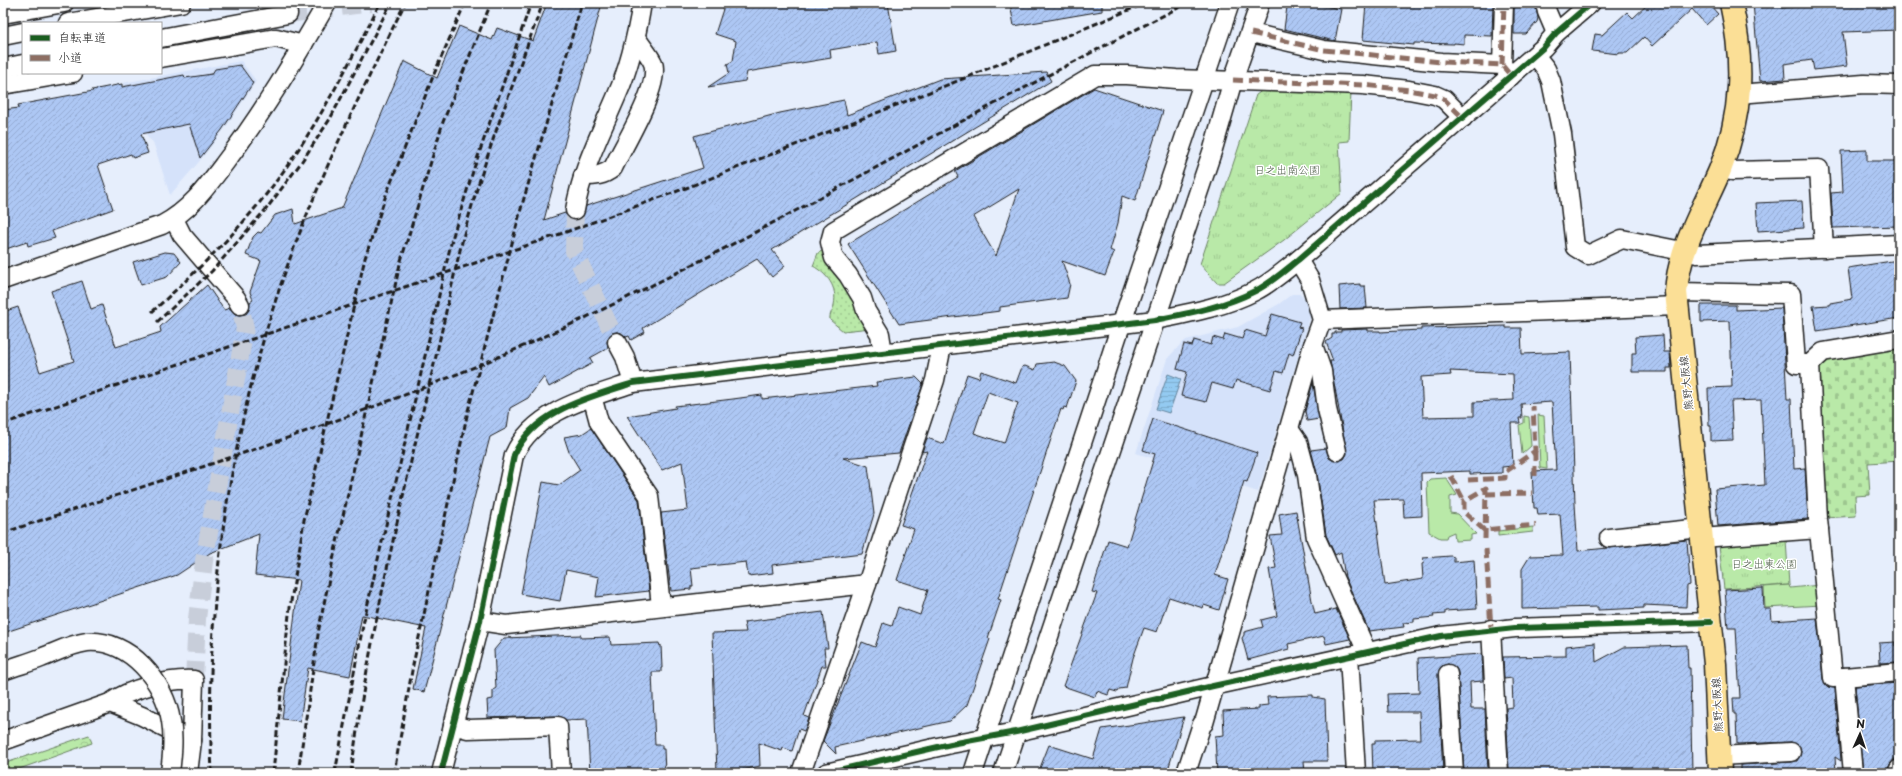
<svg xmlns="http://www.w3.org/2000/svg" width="1902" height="776" font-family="'Playpen Sans','Klee One',sans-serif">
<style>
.built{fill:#d5e2fa}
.grass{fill:url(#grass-dots);stroke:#6a8262}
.forest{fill:url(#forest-crowns);stroke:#6a8262}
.cemetery{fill:url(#cemetery-stones);stroke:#6a8262}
.park{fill:url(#park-tufts);stroke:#6a8262}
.garden{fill:#b9e9a8;stroke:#6a8262}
.water{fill:url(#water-rules);stroke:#63849c}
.building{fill:url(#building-hatch);stroke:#1c1c1c;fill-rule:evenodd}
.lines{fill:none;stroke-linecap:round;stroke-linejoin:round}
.minor-tunnel{stroke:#c8ceda;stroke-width:18;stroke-dasharray:18 9;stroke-linecap:butt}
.minor-casing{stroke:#1c1c1c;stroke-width:21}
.major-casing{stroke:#1c1c1c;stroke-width:25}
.minor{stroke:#fff;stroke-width:18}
.major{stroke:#fbdf96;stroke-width:22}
.rail{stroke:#1c1c1c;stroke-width:3;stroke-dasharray:6 3;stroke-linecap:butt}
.minor-bridge-casing{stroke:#1c1c1c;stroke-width:21;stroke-linecap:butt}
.minor-bridge{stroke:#fff;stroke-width:18}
.quiet{stroke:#8d6e63;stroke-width:5;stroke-dasharray:10 5;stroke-linecap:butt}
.cycleway-casing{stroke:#fff;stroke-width:8}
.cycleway{stroke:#1b5e20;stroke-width:6}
.labels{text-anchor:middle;stroke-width:3;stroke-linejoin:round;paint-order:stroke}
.park-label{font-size:11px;fill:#4b5a46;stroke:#fff}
.street-label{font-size:11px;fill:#1c1c1c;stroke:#fff}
</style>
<defs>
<pattern id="grass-dots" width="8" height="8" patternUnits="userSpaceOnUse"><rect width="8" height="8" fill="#b9e9a8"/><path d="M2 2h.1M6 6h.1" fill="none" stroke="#9ec790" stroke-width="1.8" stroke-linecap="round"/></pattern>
<pattern id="forest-crowns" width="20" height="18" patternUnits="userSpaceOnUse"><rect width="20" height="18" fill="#b9e9a8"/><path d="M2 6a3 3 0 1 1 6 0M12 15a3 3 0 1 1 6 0" fill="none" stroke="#9ec790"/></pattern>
<pattern id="cemetery-stones" width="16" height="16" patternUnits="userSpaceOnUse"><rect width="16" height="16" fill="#b9e9a8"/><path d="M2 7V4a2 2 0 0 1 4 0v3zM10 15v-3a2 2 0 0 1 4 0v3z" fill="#9ec790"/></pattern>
<pattern id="park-tufts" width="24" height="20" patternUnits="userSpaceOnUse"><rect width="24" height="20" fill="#b9e9a8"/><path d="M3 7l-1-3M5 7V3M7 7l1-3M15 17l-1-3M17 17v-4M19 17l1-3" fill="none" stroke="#9ec790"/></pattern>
<pattern id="water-rules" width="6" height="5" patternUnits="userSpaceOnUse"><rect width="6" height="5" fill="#93caf1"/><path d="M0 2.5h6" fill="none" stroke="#7eadce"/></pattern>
<pattern id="building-hatch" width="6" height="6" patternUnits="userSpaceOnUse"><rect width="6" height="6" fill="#adc7f4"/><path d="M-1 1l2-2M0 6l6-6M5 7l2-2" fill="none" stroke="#94aad1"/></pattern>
</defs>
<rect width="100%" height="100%" fill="#e6eefc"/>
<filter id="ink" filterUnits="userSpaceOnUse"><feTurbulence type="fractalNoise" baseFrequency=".025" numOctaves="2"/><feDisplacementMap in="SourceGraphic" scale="8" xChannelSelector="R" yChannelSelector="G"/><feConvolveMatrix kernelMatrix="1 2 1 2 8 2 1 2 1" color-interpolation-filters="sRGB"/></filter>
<g filter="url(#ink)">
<g class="built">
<polygon points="241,61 256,81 226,127 198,163 170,195 153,142 148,138 139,114 130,115 123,83"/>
<polygon points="1292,294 1301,294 1307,302 1311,314 1258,492 1136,453 1167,359 1179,346 1186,340 1238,327 1279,304"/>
</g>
<path class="grass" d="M826 249 871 328 843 331 830 320C829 314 833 310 834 305 838 287 827 274 813 266L818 253Z"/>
<polygon class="forest" points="89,735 92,743 8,773 3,773 3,764"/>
<polygon class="cemetery" points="1899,345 1899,461 1868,463 1870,495 1855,496 1856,516 1824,518 1818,366 1823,357"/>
<g class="park">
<polygon points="1263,90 1351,92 1349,141 1339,142 1342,193 1284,240 1224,283 1217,283 1200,264 1256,95"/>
<polygon points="1786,540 1789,585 1724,589 1719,545"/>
</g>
<g class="garden">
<polygon points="1538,415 1544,416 1547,469 1540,468"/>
<polygon points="1524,416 1529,417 1531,446 1522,454 1519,425 1524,423"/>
<polygon points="1446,478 1457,495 1450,497 1450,513 1457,514 1475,533 1476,534 1471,535 1471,540 1455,541 1454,532 1447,535 1446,538 1440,538 1429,532 1427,482 1430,479"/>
<polygon points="1533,527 1533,532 1498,536 1498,531"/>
<polygon points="1789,585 1790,588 1820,585 1822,605 1765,608 1764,587"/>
</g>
<polygon class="water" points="1168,374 1181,379 1169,413 1156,409"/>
<g class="building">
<polygon points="547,3 602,3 544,220 565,213 568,218 578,220 583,217 586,206 703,168 694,136 780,113 844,100 847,115 940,79 1046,72 1051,81 772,250 785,266 772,277 757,259 643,328 645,332 631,340 629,336 626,337 622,333 617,332 612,333 607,341 608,348 590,358 593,363 549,387 544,377 528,398 510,408 507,428 490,437 424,692 413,689 426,628 362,615 350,676 308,668 300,721 282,719 299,580 255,575 259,534 210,553 177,575 3,633 3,312 18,307 40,372 74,361 51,291 82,281 91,309 102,305 116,347 161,332 160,327 207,285 224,310 230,308 235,314 240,315 246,314 249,310 250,302 253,300 250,292 261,261 246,255 253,237 258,232 261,233 275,215 293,209 295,224 342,208 404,61 437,78 459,26 492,40 497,28 533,41"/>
<polygon points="725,3 888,3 896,51 879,54 877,42 830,50 831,58 747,72 745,81 708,87 729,73 727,64 733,61 736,41 715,34"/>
<polygon points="1010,3 1102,3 1102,11 1014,26"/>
<polygon points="1293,3 1307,3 1341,9 1335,41 1284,29 1287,7 1292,8"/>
<polygon points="1366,3 1493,3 1492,36 1464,35 1464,44 1454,43 1454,44 1414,43 1414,45 1363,40"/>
<polygon points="1514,3 1535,3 1538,18 1537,22 1526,34 1514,34"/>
<polygon points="1649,3 1708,3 1718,14 1706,25 1692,9 1652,46 1644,37 1627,53 1619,53 1619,54 1592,51 1595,34 1602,35 1627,12 1633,18"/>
<polygon points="1753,3 1782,3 1782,8 1823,3 1899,3 1899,30 1843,32 1847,66 1814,70 1812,60 1784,64 1785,79 1760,81"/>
<polygon points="240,65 253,83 222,130 200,158 189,124 141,134 148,153 133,158 131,154 98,165 113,209 52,231 55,238 28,246 27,242 3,250 3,110 19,108 18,105 93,91 92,90 122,84 122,87 184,75 185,78 212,74 215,69"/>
<path d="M1094 88 1163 111 1135 201 1122 196 1118 223 1110 250 1114 252 1105 276 1062 261 1070 284 1067 298 1000 307V311L899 324 848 244 958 177 955 171ZM1019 189 996 256 973 217Z"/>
<polygon points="1867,150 1867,161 1899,161 1899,226 1833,228 1831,193 1843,192 1841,151"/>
<polygon points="1802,201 1804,228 1758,231 1756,203"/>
<polygon points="165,252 174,253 181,262 167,277 141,285 133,262"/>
<polygon points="1898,260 1899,318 1817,331 1813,306 1830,305 1830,303 1852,299 1848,268"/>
<polygon points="1360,284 1360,286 1365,286 1367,308 1340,309 1339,286"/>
<polygon points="1701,305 1736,305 1736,310 1782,308 1787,399 1791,399 1794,469 1805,468 1808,519 1718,526 1715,489 1765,485 1761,400 1731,401 1733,440 1711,441 1711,426 1709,426 1708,388 1732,387 1730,321 1701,322"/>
<polygon points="1272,314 1300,322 1298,327 1302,328 1293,355 1289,353 1283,373 1276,371 1270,390 1236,380 1233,389 1212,383 1206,402 1181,396 1187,372 1177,369 1184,344 1192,346 1194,340 1211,345 1213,337 1223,340 1225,334 1242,339 1245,330 1265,336"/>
<path d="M1506 326V328H1521L1522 354 1570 352 1575 504 1578 551 1687 540 1690 585 1687 586 1686 607 1644 605V608L1598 610V607L1522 609V569L1530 556 1563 555 1560 514 1538 515 1537 508H1534L1532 471 1556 470 1552 402 1521 404 1522 418H1519L1520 423H1511L1513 466 1502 467V473L1470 474V471L1421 473 1422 516 1404 517 1403 499 1374 500 1385 585 1423 579 1422 564 1424 563 1423 558 1451 556 1454 557V562L1474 560 1477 609 1445 611V614L1433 615 1434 617 1414 619V622L1403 623 1404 627 1369 631 1345 577 1341 552 1335 555 1326 535 1317 473 1311 450 1326 448 1329 458 1334 461 1344 459 1347 454 1330 361H1333L1326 342 1332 338V334H1335V332H1341V330L1368 329V331H1380V332L1421 330V328ZM1450 371 1513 374 1514 400 1474 402V416L1423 417 1421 377 1451 375Z"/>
<polygon points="1663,335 1664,352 1670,352 1671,368 1667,368 1667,372 1632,372 1632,353 1636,353 1635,337"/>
<path d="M1054 362 1065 366 1076 381 1067 408 1064 407 1063 410 1061 409 1031 499 998 599 1001 600 988 638 990 639 967 705 950 721 835 747 836 754 823 741 862 642 875 647 883 623 892 626 898 607 920 615 928 590 897 580 914 529 901 525 927 451 922 452 927 438 944 444 967 374 979 378 981 371 1016 383 1022 367 1025 366 1035 370 1037 364ZM988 392 1018 403 1004 443 974 433Z"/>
<polygon points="916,377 923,384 899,453 843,458 868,466 874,514 862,554 772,565 773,573 748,576 746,562 691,568 693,586 691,586 691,589 671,591 661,513 688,510 682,462 662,470 627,416 676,408 675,406 733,399 762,395 762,399 877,386 876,382"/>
<polygon points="1313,383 1319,419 1307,421 1305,411"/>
<polygon points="1153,419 1257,453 1247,482 1244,481 1215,575 1228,579 1219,610 1204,605 1203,608 1169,597 1157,632 1144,628 1133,658 1126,688 1119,689 1117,692 1110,690 1108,695 1097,691 1095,697 1063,686 1097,593 1092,592 1108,540 1127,546 1155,454 1143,450"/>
<polygon points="591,428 639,500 649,591 596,597 599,577 566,570 560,601 521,594 543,482 559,485 580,470 569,452 564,437 582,434"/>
<polygon points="1296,511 1312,601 1315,614 1336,609 1350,639 1326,644 1324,636 1288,644 1289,649 1248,660 1242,638 1244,635 1244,632 1263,627 1261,620 1277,616 1269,569 1276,568 1270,536 1282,535 1279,514"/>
<polygon points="1763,588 1764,609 1771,609 1772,621 1817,618 1823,679 1828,687 1835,688 1841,761 1835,757 1836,773 1741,773 1741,765 1792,762 1797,761 1801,752 1800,746 1791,742 1737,744 1736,714 1734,714 1733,698 1740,698 1736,628 1728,628 1725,590"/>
<polygon points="823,612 828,648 824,648 826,666 822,666 804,716 809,718 807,724 804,731 799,729 792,751 783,748 782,751 759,743 760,766 729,773 717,773 712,633 746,632 744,622"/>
<polygon points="581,635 581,638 610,637 611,645 659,643 660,646 661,645 662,668 661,668 661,672 652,672 655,745 662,745 662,749 664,749 665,773 590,773 587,719 566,720 558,716 488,718 487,700 493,699 493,690 496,688 494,650 504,638"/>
<polygon points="1895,642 1895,646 1899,645 1899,662 1880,663 1879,643"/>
<polygon points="1595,643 1596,662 1624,647 1687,645 1688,668 1690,668 1692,773 1512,773 1512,770 1509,771 1506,708 1513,707 1512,678 1504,679 1503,657 1566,656 1566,646"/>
<polygon points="1482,654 1483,681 1470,682 1471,709 1485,709 1488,772 1464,773 1458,673 1456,668 1448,664 1442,666 1438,675 1443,773 1373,773 1372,744 1375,744 1375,740 1420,739 1419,712 1388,712 1387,694 1419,693 1418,658"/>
<polygon points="1899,683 1899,754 1890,764 1887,773 1863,773 1855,686"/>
<polygon points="1313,695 1313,697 1325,699 1327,761 1304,761 1305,773 1217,773 1215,736 1224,735 1223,711 1259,709 1259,706 1268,705 1267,697"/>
<polygon points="1184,717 1167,773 1038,773 1049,745 1093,759 1102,729"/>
</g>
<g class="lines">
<g class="minor-tunnel">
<polyline points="288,14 371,3"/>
<polyline points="575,210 574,251 617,342"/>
<polyline points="194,680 197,619 204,561 245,328 240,305"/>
</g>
<defs>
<g id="minor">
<polyline points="1545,3 1547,12 1556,33"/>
<polyline points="3,14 64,3"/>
<polyline points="68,23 181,3"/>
<polyline points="1251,33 1324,50 1441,62 1502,65 1511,76"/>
<polyline points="3,36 23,32"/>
<polyline points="161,38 288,14"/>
<polyline points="1535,55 1546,69 1551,81 1562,134 1575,247 1588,255 1622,239 1697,254 1899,244"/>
<polyline points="161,58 276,38 303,45"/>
<polyline points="1502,65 1504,3"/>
<polyline points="3,68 23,64"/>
<polyline points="3,85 73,73"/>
<polyline points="1739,94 1864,84 1899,85"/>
<polyline points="1720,169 1732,171 1819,169 1824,248"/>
<path d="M583 176C595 176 603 176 613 168 623 146 661 86 653 63 649 54 641 46 636 37"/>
<path d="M575 210C582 168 601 133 617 95 630 66 637 34 642 3"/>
<polyline points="174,219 182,235 236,298 240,305"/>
<path d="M3 280 162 225C189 211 206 188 224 164 263 113 295 59 327 3"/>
<polyline points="1676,292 1791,294 1796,364 1810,364 1823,352 1899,339"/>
<polyline points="1322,320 1677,306"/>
<polyline points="617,342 625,357 633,383"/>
<polyline points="1313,345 1322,371 1327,409 1337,451"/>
<polyline points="883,353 880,334 866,311 862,298 848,275 834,258 830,242 833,231 1095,75 1127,75 1176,79 1363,85 1409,90 1435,95 1444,99 1463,118"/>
<polyline points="1810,364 1818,519 1833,678 1899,672"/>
<polyline points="592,396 599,422 649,496 661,606"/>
<polyline points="1289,429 1298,442 1307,475 1316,538 1367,652"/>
<polyline points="1609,538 1701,528"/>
<polyline points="1702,538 1819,529"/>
<polyline points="480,621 506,625 867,584"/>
<polyline points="1491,629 1499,773"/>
<polyline points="1349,656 1356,773"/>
<polyline points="1448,674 1454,773"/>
<polyline points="1844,677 1853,773"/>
<path d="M110 703C129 689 170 678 194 680L192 741"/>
<polyline points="453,725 468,729 558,726 561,773"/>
<polyline points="3,741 110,703 142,716 192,741 188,773"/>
<polyline points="1720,756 1791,752"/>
<path d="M441 773 480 621 514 455C534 410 591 397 633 383L1155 320C1190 313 1224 307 1255 291 1271 283 1284 271 1298 260L1544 47 1556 33 1591 3"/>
<polyline points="801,773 867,584 935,380 942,346"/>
<polyline points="826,773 951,744 1016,732 1213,686 1441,636 1515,628 1711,622"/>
<polyline points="973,773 1121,325 1230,3"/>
<polyline points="1003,773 1213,149 1233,80 1260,3"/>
<polyline points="1186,773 1202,724 1204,723 1313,345 1322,320 1310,280 1298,260"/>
<polyline points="1897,773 1899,769"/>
</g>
<path id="major" d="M1720 773 1715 664 1676 292C1679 248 1703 210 1720 170 1743 113 1744 62 1731 3"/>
</defs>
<use href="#minor" class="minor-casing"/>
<use href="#major" class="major-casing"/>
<use href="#minor" class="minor"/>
<use href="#major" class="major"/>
<g class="rail">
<path d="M152 312C190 277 228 242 260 202 309 142 345 72 380 3"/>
<polyline points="157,322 212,271 267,208 300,164 330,119 391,3"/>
<polyline points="3,424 566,232 686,188 965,78 1146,3"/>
<path d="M3 533C164 479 327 429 484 363 610 310 732 245 853 180 964 120 1075 60 1188 3"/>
<path d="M212 773C204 607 228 441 281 284 314 187 360 95 405 3"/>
<polyline points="273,773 289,614 304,520 365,258 386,195 434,74 465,3"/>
<polyline points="298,773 319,628 333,560 400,264 443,122 491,3"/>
<polyline points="335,773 364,620 452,239 474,168 531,3"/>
<path d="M351 773C368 643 398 516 428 389 441 338 451 285 464 234 485 155 515 79 543 3"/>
<polyline points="394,773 413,665 468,411 522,205 582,3"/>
</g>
<defs>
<path id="minor-bridge" d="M3 671C16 666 28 663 41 658 56 652 71 644 87 642 130 639 165 682 171 721 174 739 172 756 170 773"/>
</defs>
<use href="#minor-bridge" class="minor-bridge-casing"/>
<use href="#minor-bridge" class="minor-bridge"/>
<g class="quiet">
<polyline points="1251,33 1324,50 1441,62 1502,65 1511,76"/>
<polyline points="1502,65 1504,3"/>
<polyline points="1233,80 1363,85 1409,90 1435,95 1444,99 1463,118"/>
<polyline points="1451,476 1464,501"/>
<polyline points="1535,476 1535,451"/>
<polyline points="1468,480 1505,478 1505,472 1535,451 1533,406"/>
<polyline points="1486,494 1532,493"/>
<polyline points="1485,539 1486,488 1464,501 1464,512 1484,530 1536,525"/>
<polyline points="1486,549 1491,629"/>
</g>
<defs>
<g id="cycleway">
<path d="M441 773 480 621 514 455C534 410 591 397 633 383L1155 320C1190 313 1224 307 1255 291 1271 283 1284 271 1298 260L1544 47 1556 33 1591 3"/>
<polyline points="826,773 951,744 1016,732 1213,686 1441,636 1515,628 1711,622"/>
</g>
</defs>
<use href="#cycleway" class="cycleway-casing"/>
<use href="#cycleway" class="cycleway"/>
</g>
</g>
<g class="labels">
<g class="park-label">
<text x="1287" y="174">日之出南公園</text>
<text x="1764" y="568">日之出東公園</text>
</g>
<g class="street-label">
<text transform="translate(1686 383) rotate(-96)" y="4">熊野大阪線</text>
<text transform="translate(1717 705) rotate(-93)" y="4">熊野大阪線</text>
</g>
</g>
<rect width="1902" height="776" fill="none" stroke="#fff" stroke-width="16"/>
<rect x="8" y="8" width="1886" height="760" fill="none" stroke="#1c1c1c" stroke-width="1.5" filter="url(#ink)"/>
<rect x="22" y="22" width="140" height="52" fill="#ffffff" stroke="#a4a4a4"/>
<rect x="30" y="35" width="20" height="6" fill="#1b5e20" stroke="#a4a4a4"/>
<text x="58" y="42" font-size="12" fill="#1c1c1c">自転車道</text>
<rect x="30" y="55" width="20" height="6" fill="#8d6e63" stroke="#a4a4a4"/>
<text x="58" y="62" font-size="12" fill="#1c1c1c">小道</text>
<g transform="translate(1860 734) rotate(3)" stroke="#ffffff" stroke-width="3" paint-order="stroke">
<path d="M0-3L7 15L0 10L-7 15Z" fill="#1c1c1c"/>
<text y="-6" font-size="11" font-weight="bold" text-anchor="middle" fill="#1c1c1c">N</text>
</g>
</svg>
